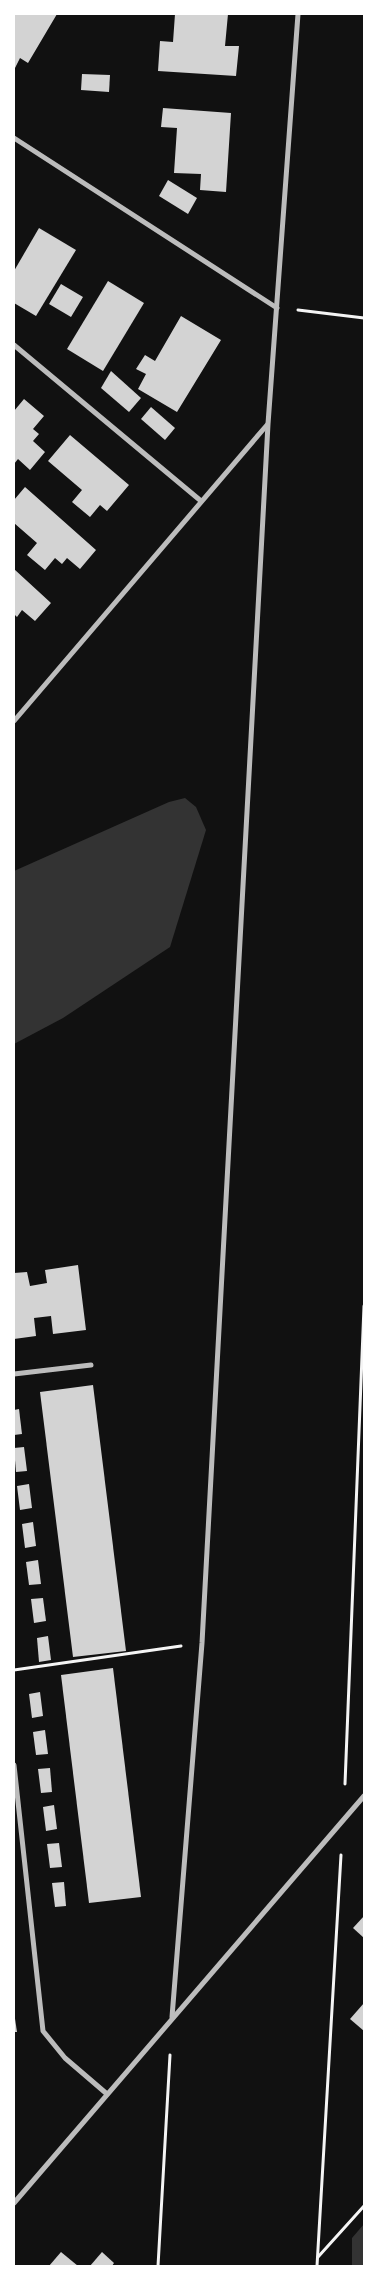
<svg xmlns="http://www.w3.org/2000/svg" width="378" height="2280" font-family="Rubik,sans-serif">
<style>
.water{fill:#333}
.building{fill:#d3d3d3}
.lines{fill:none;stroke-linecap:round;stroke-linejoin:round}
.path{stroke:#f5f5f5;stroke-width:3}
.minor{stroke:#bcbcbc;stroke-width:5}
</style>
<rect width="100%" height="100%" fill="#111"/>
<g class="water">
<polygon points="185,798 196,807 206,830 170,947 63,1018 14,1044 14,871 169,802"/>
<polygon points="364,2224 364,2266 352,2266 352,2238"/>
</g>
<g class="building">
<polygon points="14,14 57,14 28,63 20,58 14,70"/>
<polygon points="175,14 228,14 225,46 239,46 236,76 158,71 160,41 173,42"/>
<polygon points="82,74 110,75 109,92 81,90"/>
<polygon points="163,108 231,113 226,192 200,190 201,174 174,173 177,128 161,127"/>
<polygon points="168,180 197,198 188,214 159,196"/>
<polygon points="39,228 76,250 36,316 14,303 14,271"/>
<polygon points="108,281 144,303 103,371 67,349"/>
<polygon points="61,284 83,297 71,317 49,304"/>
<polygon points="181,316 221,340 177,412 138,389 146,374 136,369 145,355 155,361"/>
<polygon points="111,371 141,398 129,412 101,388"/>
<polygon points="24,399 44,416 33,429 39,434 33,441 45,452 30,470 18,459 14,464 14,411"/>
<polygon points="151,407 175,428 165,440 141,419"/>
<polygon points="70,435 129,485 107,511 100,505 90,517 72,502 82,490 48,461"/>
<polygon points="25,487 96,550 80,569 67,558 62,564 55,558 45,570 27,555 37,543 14,523 14,500"/>
<polygon points="14,569 51,603 35,621 22,610 17,617 14,614"/>
<polygon points="78,1265 86,1330 53,1334 51,1316 34,1318 36,1336 14,1339 14,1273 27,1272 30,1286 47,1283 45,1270"/>
<polygon points="93,1385 126,1651 73,1657 40,1392"/>
<polygon points="19,1409 22,1434 14,1435 14,1410"/>
<polygon points="24,1447 27,1471 16,1472 14,1448"/>
<polygon points="29,1484 32,1508 20,1510 17,1486"/>
<polygon points="33,1522 36,1546 25,1548 22,1524"/>
<polygon points="38,1560 41,1584 29,1585 26,1562"/>
<polygon points="43,1598 46,1621 34,1623 31,1599"/>
<polygon points="48,1636 51,1660 39,1662 37,1638"/>
<polygon points="113,1668 141,1897 89,1903 61,1675"/>
<polygon points="40,1692 43,1716 32,1718 29,1694"/>
<polygon points="45,1730 48,1754 36,1755 33,1732"/>
<polygon points="50,1768 52,1792 41,1793 38,1769"/>
<polygon points="54,1805 57,1829 46,1831 43,1807"/>
<polygon points="59,1843 62,1867 50,1868 47,1844"/>
<polygon points="64,1882 66,1906 55,1907 52,1883"/>
<polygon points="364,1916 364,1938 353,1928"/>
<polygon points="364,2003 364,2031 350,2019"/>
<polygon points="14,2012 17,2032 14,2032"/>
<polygon points="61,2252 78,2266 49,2266"/>
<polygon points="102,2252 114,2263 112,2266 90,2266"/>
</g>
<g class="lines">
<g class="path">
<polyline points="298,310 364,318"/>
<polyline points="14,1670 181,1646"/>
<polyline points="345,1784 364,1306"/>
<polyline points="318,2257 364,2206"/>
<polyline points="158,2266 170,2055"/>
<polyline points="317,2266 341,1855"/>
</g>
<g class="minor">
<polyline points="14,138 277,308"/>
<polyline points="14,345 201,501"/>
<polyline points="14,721 267,425"/>
<polyline points="14,1374 91,1365"/>
<polyline points="14,1765 43,2031 65,2058 107,2094"/>
<polyline points="172,2017 202,1643 268,424 298,14"/>
<polyline points="14,2203 364,1796"/>
</g>
</g>
<rect width="378" height="2280" fill="none" stroke="#ffffff" stroke-width="30"/>
</svg>
